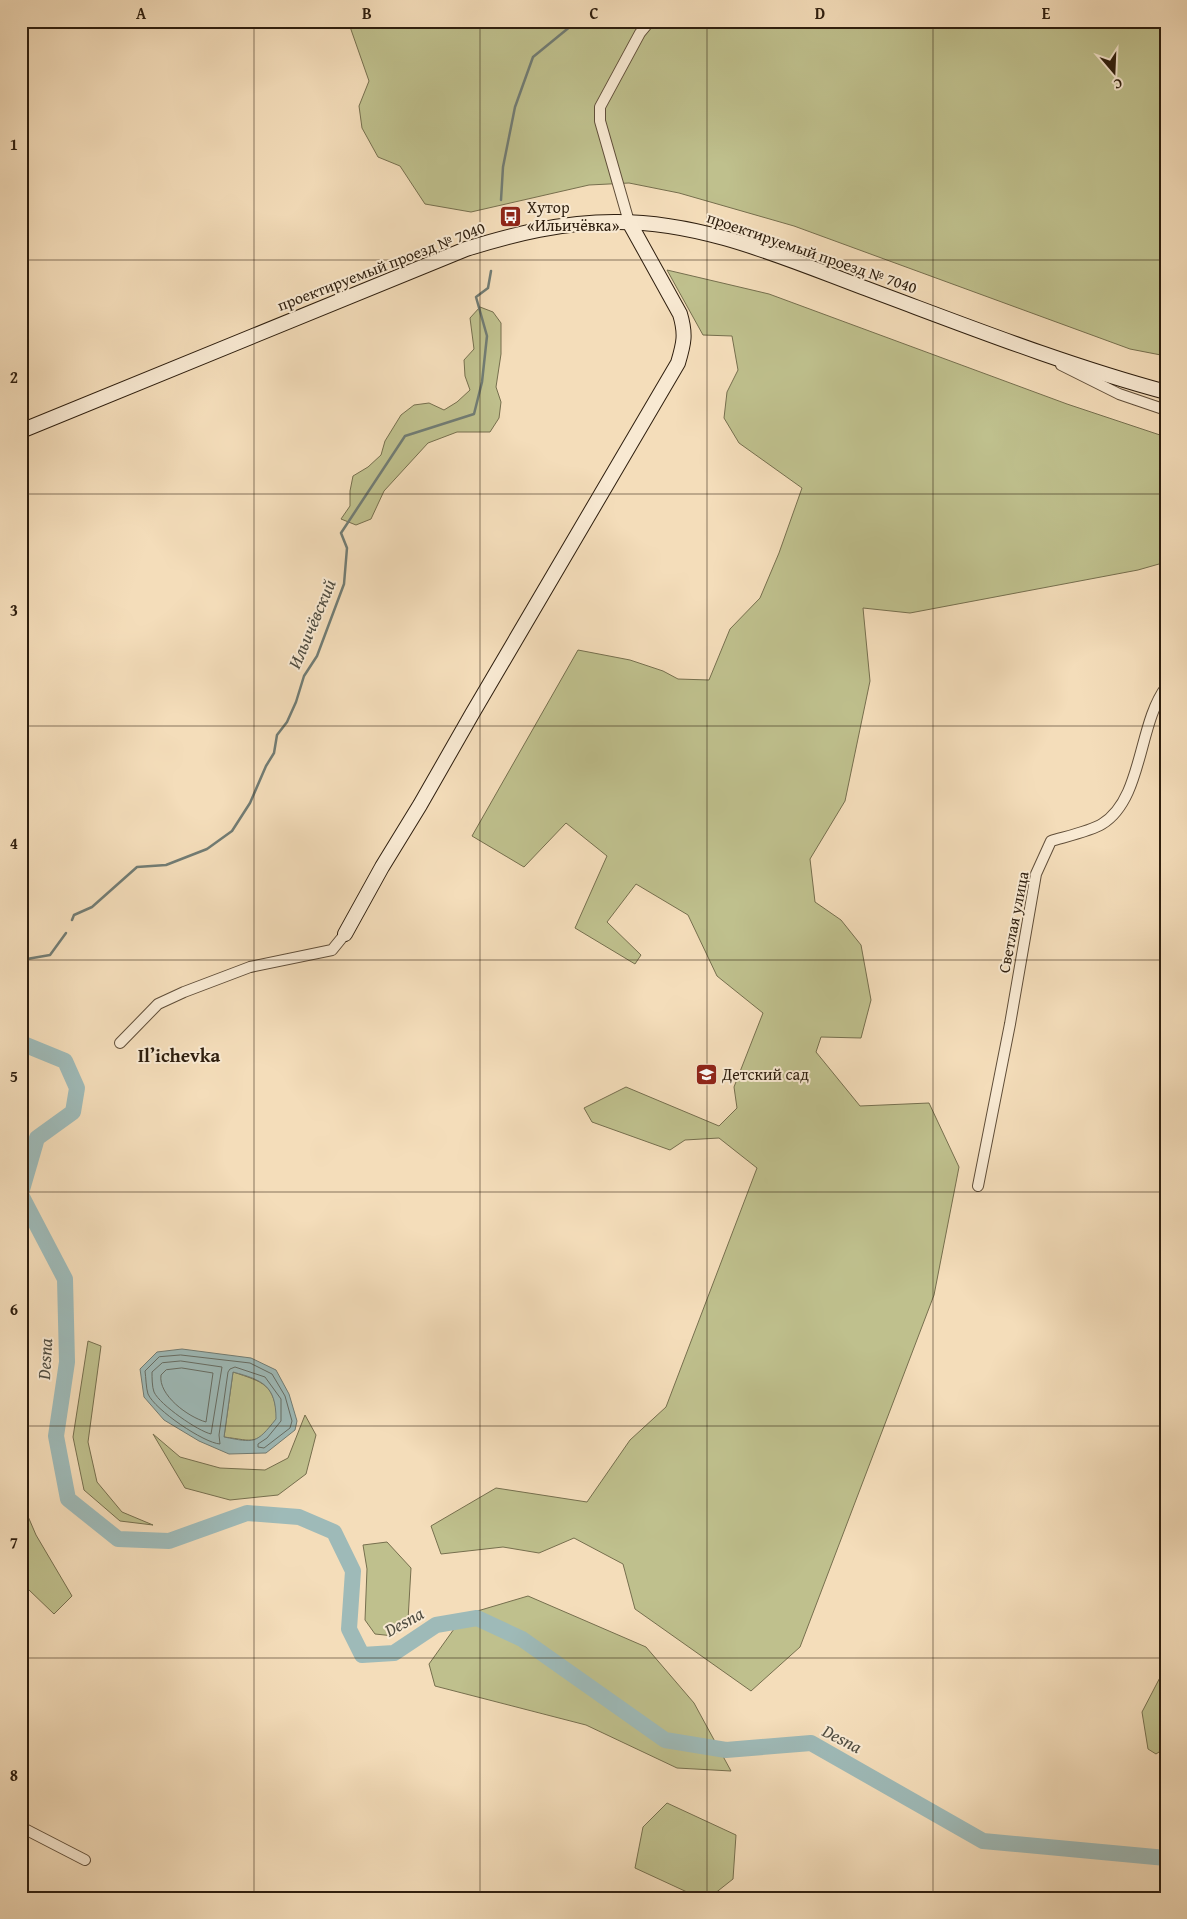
<svg xmlns="http://www.w3.org/2000/svg" width="1187" height="1919" font-family="'Gentium Book Plus',serif">
<style>
.green{fill:#bfc08d;stroke:#766f4e}
.water{fill:#9ebab8;stroke:#717c74;fill-rule:evenodd}
.lines{fill:none;stroke-linecap:round;stroke-linejoin:round}
.shore{stroke:#666c63;stroke-width:1}
.stream{stroke:#717c74;stroke-width:2.5}
.river{stroke:#9ebab8;stroke-width:16}
.street-casing{stroke:#604e39;stroke-width:12}
.secondary-casing{stroke:#2e1e0e;stroke-width:16}
.street{stroke:#f8e9d2;stroke-width:10}
.secondary{stroke:#f8e9d2;stroke-width:14}
.grid{fill:none;stroke:#2e1e0e;stroke-width:1;stroke-opacity:0.55}
.labels{text-anchor:middle;stroke-width:4;stroke-linejoin:round;paint-order:stroke}
.poi-label{font-size:16px;fill:#2e1e0e;stroke:#f8e9d2;text-anchor:start}
.street-label{font-size:16px;fill:#2e1e0e;stroke:#f8e9d2}
.water-label{font-size:18px;font-style:italic;fill:#504d41;stroke:#f8e9d2}
.quarter-label{font-size:19px;font-weight:bold;fill:#2e1e0e;stroke:#f8e9d2}
.neatline{fill:none;stroke:#2e1e0e;stroke-width:2}
.grid-label{font-size:16px;text-anchor:middle;font-weight:bold;fill:#2e1e0e}
</style>
<rect width="100%" height="100%" fill="#f4ddba"/>
<filter id="stains"><feTurbulence type="fractalNoise" baseFrequency=".004" numOctaves="4"/><feColorMatrix values="0 0 0 0 .2 0 0 0 0 .09 0 0 0 0 .02 0 0 0 .5 -.17"/></filter>
<radialGradient id="worn" r=".72"><stop offset=".6" stop-color="#630" stop-opacity="0"/><stop offset="1" stop-color="#630" stop-opacity=".3"/></radialGradient>
<g class="green">
<polygon points="348,21 1166,21 1166,356 1130,349 794,226 679,193 629,183 589,185 471,212 425,204 400,166 378,157 362,128 359,106 369,81"/>
<polygon points="667,270 769,294 1067,404 1166,437 1166,562 1138,570 910,613 863,608 870,681 845,801 810,859 815,902 841,920 861,945 871,1000 861,1038 821,1037 816,1052 860,1106 929,1103 959,1167 934,1295 800,1647 751,1691 635,1609 623,1564 574,1538 539,1553 503,1547 441,1554 431,1526 496,1488 587,1502 630,1440 666,1407 757,1168 719,1138 685,1140 670,1150 592,1122 584,1108 626,1087 719,1126 737,1108 734,1087 763,1013 717,976 688,915 636,884 607,922 641,955 635,964 575,928 607,856 566,823 524,867 472,836 578,650 630,660 663,671 678,679 709,680 730,629 760,598 779,553 802,488 739,443 724,418 727,392 738,370 732,336 703,335"/>
<polygon points="480,307 493,312 501,323 501,354 496,387 501,402 499,418 490,432 457,432 428,443 384,491 371,519 356,525 341,519 350,506 350,491 353,476 368,467 381,455 385,441 401,415 414,405 429,403 444,410 457,402 470,390 465,376 464,360 474,349 470,318"/>
<polygon points="88,1341 101,1346 88,1442 97,1482 122,1512 153,1525 120,1521 84,1490 73,1437"/>
<path d="M233 1372C263 1382 275 1384 277 1419 255 1446 256 1441 224 1437Z"/>
<polygon points="305,1415 316,1435 306,1474 278,1495 230,1500 185,1488 153,1434 180,1457 220,1468 265,1470 288,1458"/>
<polygon points="21,1500 36,1535 72,1596 54,1614 28,1589 21,1580"/>
<polygon points="387,1542 411,1568 408,1620 394,1636 375,1634 365,1620 367,1569 363,1545"/>
<polygon points="528,1596 646,1647 694,1703 731,1771 677,1768 586,1725 435,1686 429,1664 464,1615"/>
<polygon points="1166,1666 1166,1733 1162,1750 1156,1754 1148,1749 1142,1712"/>
<polygon points="667,1803 736,1835 733,1879 709,1898 700,1898 635,1868 643,1827"/>
</g>
<path class="water" d="M182 1349 251 1358 276 1370 289 1394 297 1421 295 1430 266 1453 229 1454 199 1441 164 1420 144 1397 140 1369 157 1352ZM233 1372C263 1380 276 1386 276 1419 256 1444 255 1443 224 1437Z"/>
<g class="lines">
<g class="shore">
<path d="M181 1355 250 1363 272 1374 285 1396 292 1421 290 1428 264 1448 258 1447V1444L267 1438 281 1421V1399L265 1377 235 1367 230 1369 228 1372 219 1435 220 1444C204 1443 155 1410 148 1394 146 1388 146 1378 145 1371L159 1357Z"/>
<path d="M181 1361 222 1367 211 1434C198 1431 160 1405 154 1392 152 1387 152 1377 152 1372L162 1363Z"/>
<path d="M182 1368 213 1373 206 1422C188 1417 158 1395 161 1375L166 1370Z"/>
</g>
<g class="stream">
<polyline points="501,200 503,167 515,107 533,57 577,21"/>
<polyline points="72,920 74,915 92,907 137,867 166,865 207,849 232,831 250,803 266,766 274,753 277,735 287,722 296,702 304,676 317,656 344,584 347,548 341,533 405,436 474,414 482,382 487,336 476,297 488,288 491,271"/>
<polyline points="21,960 50,955 66,933"/>
</g>
<g class="river">
<polyline points="21,1043 65,1061 77,1088 73,1112 37,1138 21,1193"/>
<polyline points="21,1195 65,1279 67,1362 56,1436 68,1499 118,1539 169,1541 247,1513 299,1517 334,1532 353,1571 349,1629 362,1655 394,1653 436,1625 477,1618 522,1639 665,1740 726,1750 811,1743 983,1841 1166,1858"/>
</g>
<defs>
<g id="street">
<polyline points="629,222 600,121 600,107 640,33 650,21"/>
<polyline points="1061,365 1119,394 1166,410"/>
<polyline points="120,1043 158,1004 184,992 250,967 332,950 345,934"/>
<path d="M978 1186 1010 1024 1036 874 1051 841C1064 837 1091 831 1102 824 1143 799 1138 724 1166 687"/>
<polyline points="21,1827 85,1860"/>
</g>
<g id="secondary">
<path d="M21 431 466 249C514 234 563 222 614 222 701 221 782 257 862 287 962 324 1062 364 1166 392"/>
<path d="M345 934 382 867 420 805 472 714 678 363C684 343 686 334 680 314L629 222"/>
</g>
</defs>
<use href="#street" class="street-casing"/>
<use href="#secondary" class="secondary-casing"/>
<use href="#street" class="street"/>
<use href="#secondary" class="secondary"/>
</g>
<path class="grid" d="M254 21V1898M480 21V1898M707 21V1898M933 21V1898M21 260H1166M21 494H1166M21 726H1166M21 960H1166M21 1192H1166M21 1426H1166M21 1658H1166"/>
<defs>
<symbol id="bus-square" viewBox="-11 -11 22 22"><rect x="-9" y="-9" width="18" height="18" rx="4" fill="#8f2418" stroke="#f8e9d2"/><path d="M-5-6H5V4H4V6H2V4H-2V6H-4V4H-5ZM-3.5-4V0h7V-4ZM-3.5 1.2v1.5H-2V1.2ZM2 1.2v1.5H3.5V1.2Z" fill="#fff"/></symbol>
<symbol id="school-square" viewBox="-11 -11 22 22"><rect x="-9" y="-9" width="18" height="18" rx="4" fill="#8f2418" stroke="#f8e9d2"/><path d="M0-5L7-2L0 1L-7-2ZM-4 1L0 2.5L4 1V4Q0 6-4 4Z" fill="#fff"/></symbol>
</defs>
<g fill-rule="evenodd">
<use href="#bus-square" x="498" y="204" width="25" height="25"/>
<use href="#school-square" x="694" y="1062" width="25" height="25"/>
</g>
<g class="labels">
<g class="poi-label">
<text x="527" y="213">Хутор<tspan x="527" dy="18">«Ильичёвка»</tspan></text>
<text x="722" y="1080">Детский сад</text>
</g>
<g class="street-label">
<text transform="translate(812 252) rotate(19)" y="6">проектируемый проезд № 7040</text>
<text transform="translate(381 266) rotate(-21)" y="6">проектируемый проезд № 7040</text>
<text transform="translate(1013 922) rotate(-79)" y="6">Светлая улица</text>
</g>
<g class="water-label">
<text transform="translate(312 624) rotate(-67)" y="6">Ильичёвский</text>
<text transform="translate(45 1359) rotate(-87)" y="6">Desna</text>
<text transform="translate(404 1622) rotate(-29)" y="6">Desna</text>
<text transform="translate(842 1739) rotate(27)" y="6">Desna</text>
</g>
<g class="quarter-label">
<text x="179" y="1062">Il’ichevka</text>
</g>
</g>
<rect width="1187" height="1919" fill="none" stroke="#f4ddba" stroke-width="55"/>
<g transform="translate(1114 72) rotate(161)" stroke="#f8e9d2" stroke-width="4" paint-order="stroke">
<path d="M0-4L9 19L0 12L-9 19Z" fill="#2e1e0e"/>
<text y="-8" font-size="14" font-weight="bold" text-anchor="middle" fill="#2e1e0e">С</text>
</g>
<rect x="28" y="28" width="1132" height="1864" class="neatline"/>
<g class="grid-label">
<text x="141" y="19">A</text>
<text x="367" y="19">B</text>
<text x="594" y="19">C</text>
<text x="820" y="19">D</text>
<text x="1046" y="19">E</text>
<text x="14" y="150">1</text>
<text x="14" y="383">2</text>
<text x="14" y="616">3</text>
<text x="14" y="849">4</text>
<text x="14" y="1082">5</text>
<text x="14" y="1315">6</text>
<text x="14" y="1548">7</text>
<text x="14" y="1781">8</text>
</g>
<rect width="100%" height="100%" filter="url(#stains)"/>
<rect width="100%" height="100%" fill="url(#worn)"/>
</svg>
